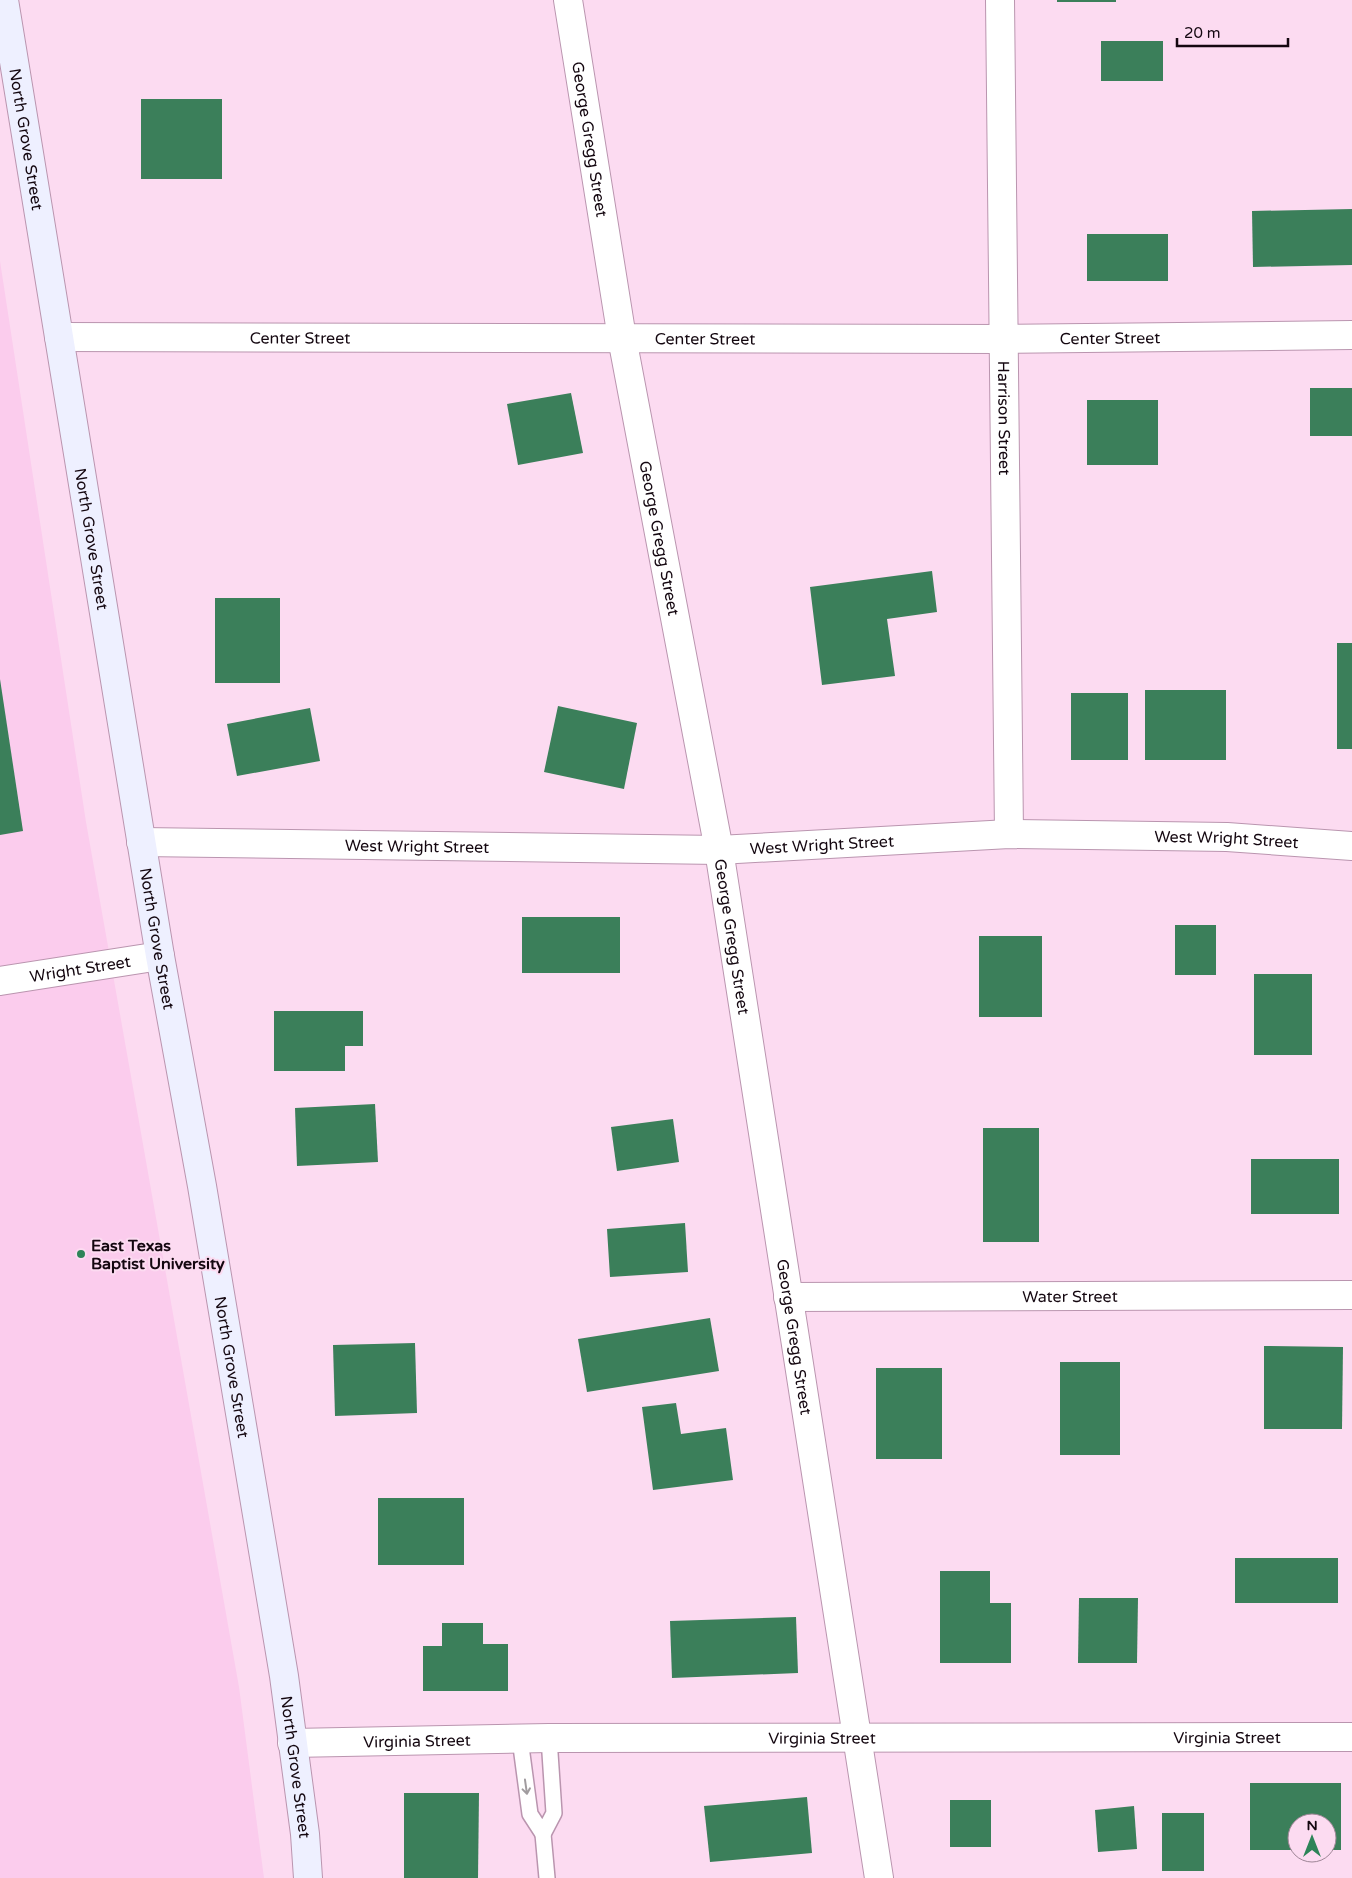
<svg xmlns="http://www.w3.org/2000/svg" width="1352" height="1878" font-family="'Varela Round',sans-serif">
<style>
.built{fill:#fbcced}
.building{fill:#3b7f5a}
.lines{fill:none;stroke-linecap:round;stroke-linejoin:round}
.service-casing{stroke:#ba95af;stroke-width:18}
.minor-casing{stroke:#ba95af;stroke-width:30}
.tertiary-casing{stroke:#ba95af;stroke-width:30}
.secondary-casing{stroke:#ba95af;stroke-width:30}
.service{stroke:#fff;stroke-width:15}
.minor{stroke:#fff;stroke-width:28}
.tertiary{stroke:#fff;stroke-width:28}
.secondary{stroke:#eef0ff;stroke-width:28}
.oneway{stroke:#a19c9f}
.poi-dot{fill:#2d8458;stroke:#fcdbf1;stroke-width:2}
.labels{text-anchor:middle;stroke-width:4;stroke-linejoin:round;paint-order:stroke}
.street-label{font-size:16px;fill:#140710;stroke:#fcdbf1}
.poi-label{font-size:16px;font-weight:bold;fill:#140710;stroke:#fcdbf1;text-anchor:start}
</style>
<rect width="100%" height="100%" fill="#fcdbf1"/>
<polygon class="built" points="0,261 86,822 239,1687 264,1878 0,1878"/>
<g class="building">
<rect x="1057" y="0" width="59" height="2"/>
<rect x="1101" y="41" width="62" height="40"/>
<rect x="141" y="99" width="81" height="80"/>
<polygon points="1352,209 1352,265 1253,267 1252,211"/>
<rect x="1087" y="234" width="81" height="47"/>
<rect x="1310" y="388" width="42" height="48"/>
<polygon points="571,393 583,453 518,465 507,404"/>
<rect x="1087" y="400" width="71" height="65"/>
<polygon points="932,571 937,612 887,619 895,676 822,685 810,587"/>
<rect x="215" y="598" width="65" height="85"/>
<rect x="1337" y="643" width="15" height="106"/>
<polygon points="0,679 23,831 0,835"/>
<rect x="1145" y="690" width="81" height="70"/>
<rect x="1071" y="693" width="57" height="67"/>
<polygon points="558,706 637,723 624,789 544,772"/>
<polygon points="310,708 320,761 237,776 227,724"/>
<rect x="522" y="917" width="98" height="56"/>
<rect x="1175" y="925" width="41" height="50"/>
<rect x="979" y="936" width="63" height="81"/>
<rect x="1254" y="974" width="58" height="81"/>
<polygon points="274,1011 363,1011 363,1046 345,1046 345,1071 274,1071"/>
<polygon points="375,1104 378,1162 297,1166 295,1108"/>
<polygon points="673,1119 679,1162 617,1171 611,1127"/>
<rect x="983" y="1128" width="56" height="114"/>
<rect x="1251" y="1159" width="88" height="55"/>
<polygon points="685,1223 688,1272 610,1277 607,1229"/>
<polygon points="710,1318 719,1371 587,1392 578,1339"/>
<polygon points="415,1343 417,1413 335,1416 333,1345"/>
<polygon points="1264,1346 1343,1347 1342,1429 1264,1429"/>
<rect x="1060" y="1362" width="60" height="93"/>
<rect x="876" y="1368" width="66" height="91"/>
<polygon points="676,1403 681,1434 726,1428 733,1480 653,1490 642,1407"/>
<rect x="378" y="1498" width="86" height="67"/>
<rect x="1235" y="1558" width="103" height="45"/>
<polygon points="940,1571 990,1571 990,1603 1011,1603 1011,1663 940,1663"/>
<polygon points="1079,1598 1138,1598 1137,1663 1078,1663"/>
<polygon points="796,1617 798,1673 672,1678 670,1621"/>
<polygon points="442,1623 483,1623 483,1644 508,1644 508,1691 423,1691 423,1646 442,1646"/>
<polygon points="1250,1783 1341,1783 1341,1850 1327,1850 1327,1823 1297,1823 1297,1850 1250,1850"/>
<polygon points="404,1793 479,1793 478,1878 404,1878"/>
<polygon points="807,1797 812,1853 710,1862 704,1806"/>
<rect x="950" y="1800" width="41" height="47"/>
<polygon points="1134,1806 1137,1849 1098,1852 1095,1810"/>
<rect x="1162" y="1813" width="42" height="58"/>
</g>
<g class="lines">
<defs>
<g id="service">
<polyline points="520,1739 530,1814 543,1834 554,1813 549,1738"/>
<polyline points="543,1834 547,1878"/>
</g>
<g id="minor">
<path id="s1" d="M568 0 622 338 719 850 879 1878"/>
<path id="s2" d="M1000 0 1009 834"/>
<path id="s3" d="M59 337 1005 339 1352 335"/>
<path id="s4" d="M141 842 719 850 1009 834 1227 837 1352 846"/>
<path id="s5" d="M0 981 160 956"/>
<path id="s6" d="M788 1297 1352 1295"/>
</g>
<g id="tertiary">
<path id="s7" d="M292 1743 549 1738 1352 1737"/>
</g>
<g id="secondary">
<path id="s8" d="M4 0 160 956 202 1186 284 1676 305 1834 308 1878"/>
</g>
</defs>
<use href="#service" class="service-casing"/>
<use href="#minor" class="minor-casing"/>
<use href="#tertiary" class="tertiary-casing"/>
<use href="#secondary" class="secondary-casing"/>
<use href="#service" class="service"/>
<use href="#minor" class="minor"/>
<use href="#tertiary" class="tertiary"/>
<use href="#secondary" class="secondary"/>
</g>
<defs><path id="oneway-shaft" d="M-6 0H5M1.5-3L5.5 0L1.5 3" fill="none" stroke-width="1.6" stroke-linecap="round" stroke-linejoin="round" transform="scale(1.25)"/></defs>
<use class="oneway" href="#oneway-shaft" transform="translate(526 1787) rotate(82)"/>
<circle class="poi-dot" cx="81" cy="1254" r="5"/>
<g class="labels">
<g class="street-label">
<text dy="6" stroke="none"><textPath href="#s8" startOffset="141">North Grove Street</textPath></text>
<text dy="6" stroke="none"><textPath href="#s1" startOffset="141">George Gregg Street</textPath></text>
<text dy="6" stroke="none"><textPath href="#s3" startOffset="241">Center Street</textPath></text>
<text dy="6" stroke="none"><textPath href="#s3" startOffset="646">Center Street</textPath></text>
<text dy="6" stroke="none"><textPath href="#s3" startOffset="1051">Center Street</textPath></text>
<text dy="6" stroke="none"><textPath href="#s2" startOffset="418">Harrison Street</textPath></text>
<text dy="6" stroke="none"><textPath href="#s8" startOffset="546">North Grove Street</textPath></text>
<text dy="6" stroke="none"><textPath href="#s1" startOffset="546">George Gregg Street</textPath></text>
<text dy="6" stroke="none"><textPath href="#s4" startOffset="1086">West Wright Street</textPath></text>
<text dy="6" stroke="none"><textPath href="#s4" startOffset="681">West Wright Street</textPath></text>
<text dy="6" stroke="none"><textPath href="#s4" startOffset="276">West Wright Street</textPath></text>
<text dy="6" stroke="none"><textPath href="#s1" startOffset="951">George Gregg Street</textPath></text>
<text dy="6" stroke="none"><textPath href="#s8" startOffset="951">North Grove Street</textPath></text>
<text dy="6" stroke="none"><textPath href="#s5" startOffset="81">Wright Street</textPath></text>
<text dy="6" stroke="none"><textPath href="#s6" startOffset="282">Water Street</textPath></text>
<text dy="6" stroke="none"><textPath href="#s1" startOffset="1356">George Gregg Street</textPath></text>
<text dy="6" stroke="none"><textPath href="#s8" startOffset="1386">North Grove Street</textPath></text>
<text dy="6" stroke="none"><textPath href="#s7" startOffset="935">Virginia Street</textPath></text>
<text dy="6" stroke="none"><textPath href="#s7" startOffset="530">Virginia Street</textPath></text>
<text dy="6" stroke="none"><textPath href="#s7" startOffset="125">Virginia Street</textPath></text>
<text dy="6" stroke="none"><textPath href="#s8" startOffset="1791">North Grove Street</textPath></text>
</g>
<g class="poi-label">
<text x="91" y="1251">East Texas<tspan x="91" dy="18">Baptist University</tspan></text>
</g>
</g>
<g transform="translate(1312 1838)"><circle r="24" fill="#fcdbf1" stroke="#9f8697"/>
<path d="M0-4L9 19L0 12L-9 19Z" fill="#2d8458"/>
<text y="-8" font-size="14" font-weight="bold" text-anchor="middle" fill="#140710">N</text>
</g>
<path d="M1177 38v8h111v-8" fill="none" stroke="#140710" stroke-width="2.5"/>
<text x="1184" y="38" font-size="15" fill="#140710" stroke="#fcdbf1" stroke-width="4" paint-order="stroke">20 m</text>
</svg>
